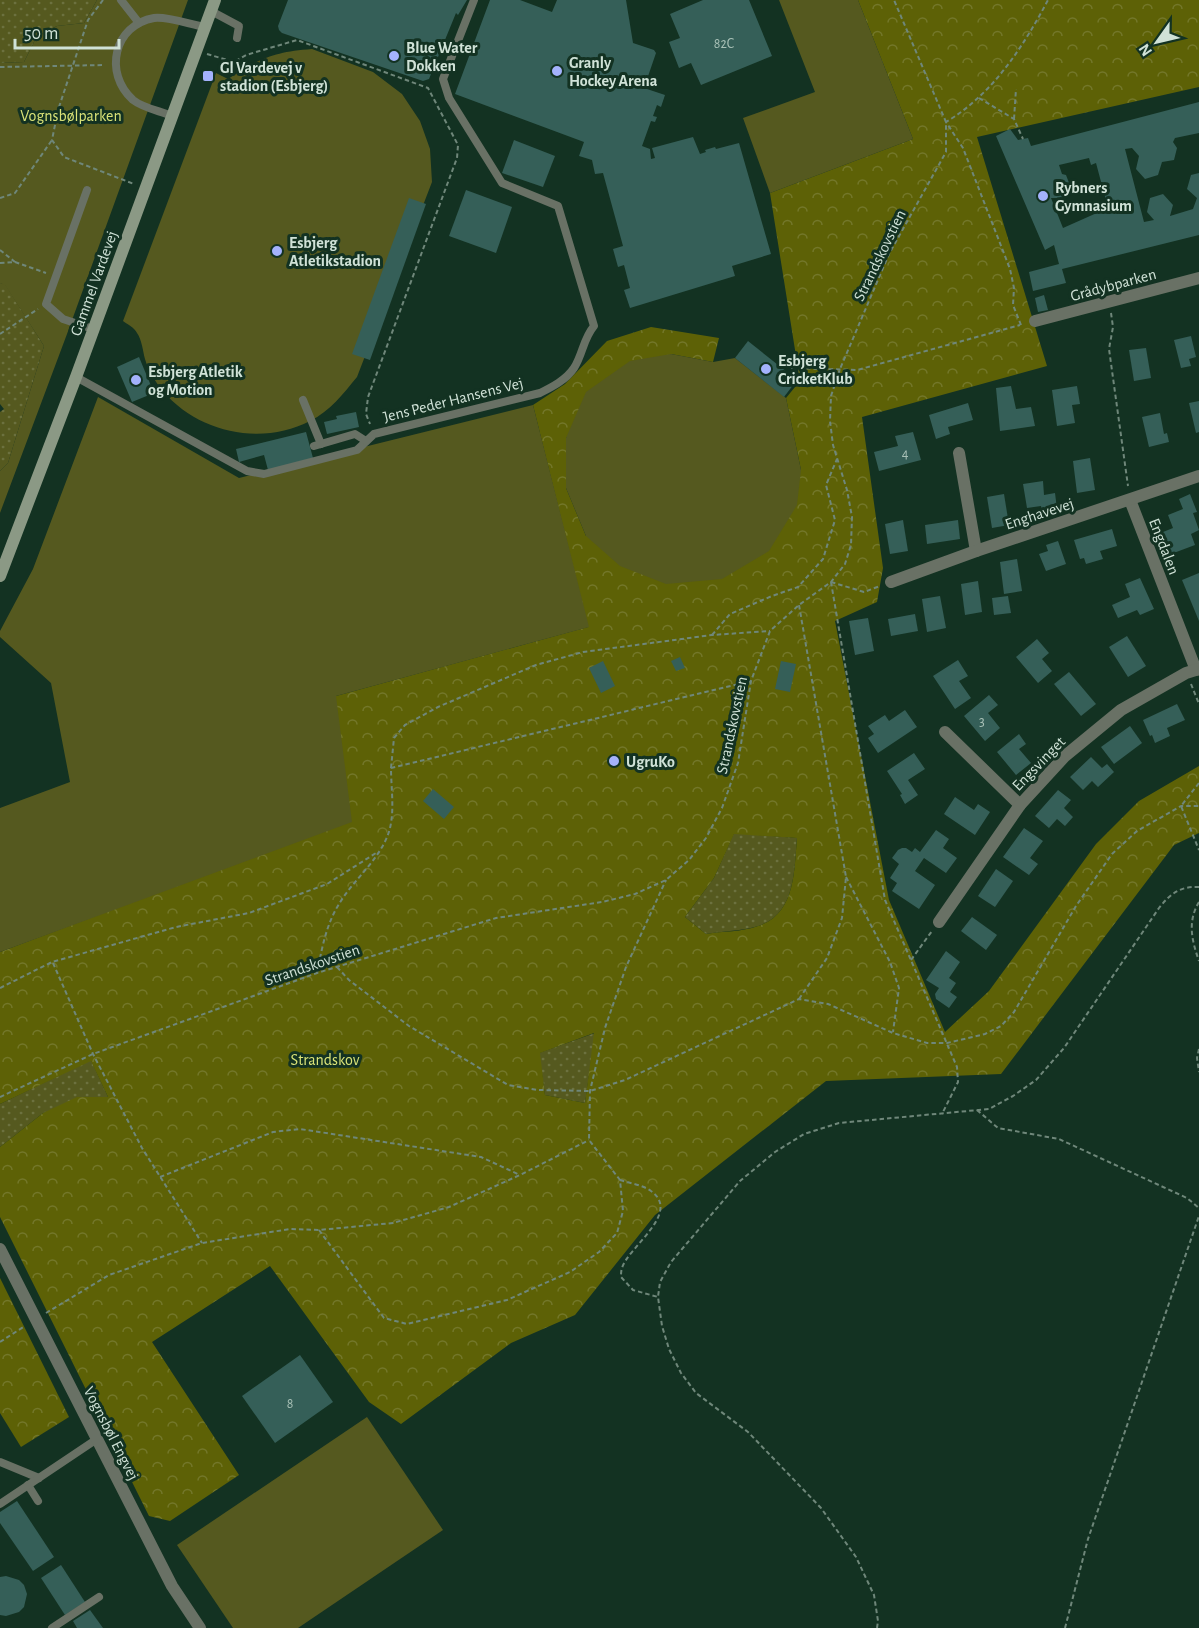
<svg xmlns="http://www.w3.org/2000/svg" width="1199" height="1628" font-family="'Alegreya Sans',sans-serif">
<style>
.grass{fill:url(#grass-dots)}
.forest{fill:url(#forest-crowns);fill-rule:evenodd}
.green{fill:#55591f}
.building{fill:#355f58;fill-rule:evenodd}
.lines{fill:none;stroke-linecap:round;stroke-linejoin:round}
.path{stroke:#6f877a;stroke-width:2;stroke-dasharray:4.5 3;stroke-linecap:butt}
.lane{stroke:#697165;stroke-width:8}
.street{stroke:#697165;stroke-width:12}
.secondary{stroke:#8b9985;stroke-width:12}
.poi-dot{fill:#a4b2fc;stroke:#133222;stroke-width:2}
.labels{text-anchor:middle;stroke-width:6;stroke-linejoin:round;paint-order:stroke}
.number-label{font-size:14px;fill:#a9c1b7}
.poi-label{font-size:16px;font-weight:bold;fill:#d0e2d7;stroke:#133222;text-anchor:start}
.park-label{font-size:16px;fill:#dbe478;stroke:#133222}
.street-label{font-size:16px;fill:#d0e2d7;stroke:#133222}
</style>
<defs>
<pattern id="grass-dots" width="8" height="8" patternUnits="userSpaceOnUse" patternTransform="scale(1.5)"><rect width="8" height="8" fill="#55591f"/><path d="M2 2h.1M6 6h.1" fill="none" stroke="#6c713f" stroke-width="1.8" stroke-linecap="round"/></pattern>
<pattern id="forest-crowns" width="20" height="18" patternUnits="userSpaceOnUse" patternTransform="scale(1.5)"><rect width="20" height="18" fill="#5d6106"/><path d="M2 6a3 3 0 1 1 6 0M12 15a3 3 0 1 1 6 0" fill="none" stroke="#73772a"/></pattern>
</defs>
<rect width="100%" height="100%" fill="#133222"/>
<g class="grass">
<polygon points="0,0 97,0 84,23 57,26 37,36 24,62 0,63"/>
<polygon points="0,283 5,284 44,346 8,463 0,471 0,412 4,409 0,404"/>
<path d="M734 833 797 838C794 870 796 914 758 926 742 931 723 931 706 934L685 917 714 878Z"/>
<polygon points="595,1033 585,1103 545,1095 539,1053"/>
<polygon points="91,1060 108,1097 43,1113 0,1147 0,1104"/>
</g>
<g class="forest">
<path d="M858 0H1199V87L977 137 1047 366 862 417 883 568 877 602 835 621 889 900 945 1032 989 991 1096 844 1139 801 1199 766V833L1174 845 1001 1074 826 1081 655 1215 575 1315 511 1343 401 1424 369 1402 270 1266 152 1342 239 1475 170 1521 149 1516 0 1217V1147L43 1113 77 1097H108L91 1061 0 1104V952L90 918 336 696 588 627 533 405 565 384 607 341 651 327 719 338 713 362 671 354 566 438V488L586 536 801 470 786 398 800 381 770 193 913 139ZM734 834 797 838C794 870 796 914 758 926 742 932 723 931 706 934L685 917 714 878ZM594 1033 585 1103 545 1095 540 1053Z"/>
<polygon points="0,1278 69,1417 21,1447 0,1413"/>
</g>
<g class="green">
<polygon points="97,0 188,0 67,334 0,513 0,471 8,463 44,346 5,285 0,283 0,63 24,62 37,36 57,26 84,23"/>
<polygon points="779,0 858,0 913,139 770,193 743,118 815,92"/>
<path d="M312 49 373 72 402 94 420 121 430 149 432 182 357 377C343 394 330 411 310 421 262 446 198 433 163 391 156 383 148 370 145 359 143 352 142 340 137 333 135 328 127 324 123 321L216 73 228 79C260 58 274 52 312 49Z"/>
<polygon points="671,354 713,362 735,358 786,398 801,470 797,505 769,551 722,579 666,584 620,566 586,536 566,488 566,438 586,392 630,361"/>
<polygon points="98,397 239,478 533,405 589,627 336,696 352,822 0,952 0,808 70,782 51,683 0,637 0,631 33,569"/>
<polygon points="367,1417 443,1530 298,1628 233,1628 177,1545"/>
</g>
<g class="building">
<polygon points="288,0 467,0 458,15 456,13 429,79 423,81 282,33 279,30 278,26"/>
<polygon points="490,0 520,0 552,12 557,0 626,0 633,43 654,50 656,53 644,88 665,95 661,107 657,105 653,116 657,117 655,122 651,121 642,146 650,149 651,159 655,158 652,148 693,137 700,154 706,152 705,150 715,147 716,149 739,143 771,254 732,266 735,276 630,308 624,290 630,288 624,265 618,267 613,249 623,246 603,173 595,174 592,160 579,156 584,142 455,94"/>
<polygon points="703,0 749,0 772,56 701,85 691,63 679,68 669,42 680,38 670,14"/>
<path d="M1199 102V133L1175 138 1173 142 1177 148 1174 160 1162 162 1158 175 1145 179 1136 169 1139 156 1132 148 1125 149 1144 222 1154 220 1147 212 1150 198 1163 194 1173 205 1170 216 1193 209 1197 198 1187 189 1191 175 1199 173V235L1062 269 1066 283 1033 291 1029 272 1059 264 1054 245 1045 250 996 136 1010 129 1018 140 1028 138 1031 146ZM1089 158 1091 165 1096 163 1108 208 1063 228 1051 198H1063L1071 188 1066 175 1062 174 1059 165Z"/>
<polygon points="514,140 555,156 543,187 502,173"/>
<polygon points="466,190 512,207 496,253 449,236"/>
<polygon points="409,198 426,204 370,360 352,354"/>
<polygon points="1044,295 1048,310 1038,312 1035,298"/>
<polygon points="1191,336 1196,357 1189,359 1191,366 1181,368 1174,340"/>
<polygon points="748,341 797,380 784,397 735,358"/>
<polygon points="1146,348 1151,378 1134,381 1129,350"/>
<polygon points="139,357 154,393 132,402 117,367"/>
<polygon points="1011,386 1016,409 1031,407 1035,426 1000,431 996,388"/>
<polygon points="1077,386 1080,404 1072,405 1075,423 1057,426 1052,390"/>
<polygon points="1199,401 1199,432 1196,433 1189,403"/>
<polygon points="968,403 973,420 948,427 950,434 936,439 929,415"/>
<polygon points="356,412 359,427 327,434 324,422 337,419 336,416"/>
<polygon points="1160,413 1164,434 1167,433 1169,442 1149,447 1142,417"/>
<polygon points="306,432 313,458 268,470 264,455 239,462 236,449"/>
<polygon points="913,432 921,460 879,471 874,452 898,446 895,436"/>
<polygon points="1090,458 1095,490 1077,493 1073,461"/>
<polygon points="1043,481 1044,495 1055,493 1057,509 1042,511 1041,506 1027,508 1023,484"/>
<polygon points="1004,494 1009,525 992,528 987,497"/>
<polygon points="1190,494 1197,512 1193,513 1199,530 1191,534 1195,545 1171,554 1163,532 1173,528 1168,515 1183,509 1179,499"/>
<polygon points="903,520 908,551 890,554 885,524"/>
<polygon points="958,520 960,539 927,544 925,525"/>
<polygon points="1112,529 1117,546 1100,551 1103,559 1086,564 1084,558 1080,559 1074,540"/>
<polygon points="1058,541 1066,564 1046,571 1039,554 1048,551 1046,545"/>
<polygon points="1017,559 1022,591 1004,594 1000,562"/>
<polygon points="1199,573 1199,621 1182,580"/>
<polygon points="1140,578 1154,609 1140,615 1137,610 1118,618 1112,605 1130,597 1125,584"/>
<polygon points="978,581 982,612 965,615 961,584"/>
<polygon points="940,596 946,628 927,632 922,599"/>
<polygon points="1008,596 1011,613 994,615 992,598"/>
<polygon points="915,614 918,631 891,636 888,619"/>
<polygon points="868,618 874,651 855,655 849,621"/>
<polygon points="1127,636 1146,666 1128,677 1109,647"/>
<polygon points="1037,639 1049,653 1042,659 1052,671 1038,683 1016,657"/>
<polygon points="680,657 685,668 676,671 671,661"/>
<polygon points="958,660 968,676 959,681 971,698 955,709 933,676"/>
<polygon points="603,661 615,686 601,693 589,668"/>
<polygon points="781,661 796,664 790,692 775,689"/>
<polygon points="1069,672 1096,704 1081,716 1054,684"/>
<polygon points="989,695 998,705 988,713 1000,728 985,741 964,716"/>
<polygon points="1177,704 1185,720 1167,728 1170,736 1155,743 1152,735 1150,736 1143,720"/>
<polygon points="905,710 917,727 878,753 868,738 874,734 868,726 885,715 889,721"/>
<polygon points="1130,726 1142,743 1114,764 1101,747"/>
<polygon points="1019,734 1026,744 1019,749 1031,763 1016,775 997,752"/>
<polygon points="914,753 925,769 908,780 918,795 905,804 900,795 902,794 887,771"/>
<polygon points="618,756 620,765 610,767 607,758"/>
<polygon points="1091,757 1102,768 1107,764 1114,772 1098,787 1092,781 1083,790 1070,777"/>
<polygon points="433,789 454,807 444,819 423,801"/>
<polygon points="1058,790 1071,800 1064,808 1073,817 1065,826 1057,819 1049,828 1035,816"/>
<polygon points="955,797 974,810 978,804 990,812 975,835 944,814"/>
<polygon points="1024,828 1043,841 1030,858 1038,864 1029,875 1003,857"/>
<polygon points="936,830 949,839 943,848 957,858 946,873 924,858 915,871 935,885 919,909 892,891 897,883 890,878 899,864 892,858 898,850 902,848 906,848 912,852 915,848 920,852"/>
<polygon points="996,869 1013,881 995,907 978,896"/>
<polygon points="972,917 997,935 986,950 961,931"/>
<polygon points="946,951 960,962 949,978 956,983 950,992 957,997 949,1008 936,999 935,994 939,988 926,980"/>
<polygon points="300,1355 333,1402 275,1443 242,1396"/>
<polygon points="17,1501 54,1557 33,1571 0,1523 0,1512"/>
<polygon points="61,1565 85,1602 65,1615 41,1578"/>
<polygon points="6,1576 19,1580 24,1585 27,1594 24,1607 19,1612 6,1616 0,1615 0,1577"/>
<polygon points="90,1610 103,1628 77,1628 73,1621"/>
</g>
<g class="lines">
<g class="path">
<polyline points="103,0 88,20 58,110 52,140 64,157 134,184"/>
<polyline points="207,54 234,62 246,55 297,40 428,88 458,145 457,158 368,397 366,414 370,424"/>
<polyline points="0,67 105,65"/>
<polyline points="979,98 1014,119 1023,139"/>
<polyline points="1014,119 1016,89"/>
<polyline points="0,198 15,193 52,140"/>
<polyline points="0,250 15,262"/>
<polyline points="0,263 15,262 46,273"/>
<polyline points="1111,313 1113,327 1109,349 1128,486"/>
<path d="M1021 325 1013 305 1014 288 1010 269 963 148 946 122C993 94 1023 47 1048 0"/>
<polyline points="0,334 38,309"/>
<polyline points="791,368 857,370 1020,325"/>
<polyline points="831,582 885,900 957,1067 958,1082 942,1114"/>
<polyline points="831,582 864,592 880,586"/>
<polyline points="712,635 730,614 772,596 798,587 823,559 835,520 826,485 837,459"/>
<polyline points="1191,684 1199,704"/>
<polyline points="391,768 394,738 405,725 438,707 536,665 583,652 712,635 770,631"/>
<polyline points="1199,783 1181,806 1199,850"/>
<polyline points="846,877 890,962 899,988 893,1032"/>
<path d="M1199 902C1187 922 1192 941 1199 961"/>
<polyline points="911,960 932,931"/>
<polyline points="53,963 93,1054 142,1148 202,1243"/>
<polyline points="337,967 349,980 409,1026 508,1085 537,1090 590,1091 625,1080 799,999 828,1004 893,1033 927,1043 947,1043 985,1034 1001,1026 1014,1012 1076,906 1112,854 1137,831 1181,806 1199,806"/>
<path d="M317 973C322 948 326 925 339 904 355 877 386 855 391 823 394 806 391 785 391 768L751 681"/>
<polyline points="0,988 52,962 176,927 249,913 327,884 376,853"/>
<polyline points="799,999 827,958 842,918 846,877 799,605"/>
<polyline points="1199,1049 1197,1058 1199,1072"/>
<polyline points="0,1097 93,1054 317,973 496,918 602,902 635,894 666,880 689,860 706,838 722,808 738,763 751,681 770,631 799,605 831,582 845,564 851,545 852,517 847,490 833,445 830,421 831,396 840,369 889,254 946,152 946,122 894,0"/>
<polyline points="977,1110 998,1128 1059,1139 1187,1198 1199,1208"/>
<polyline points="160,1177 273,1132 300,1129 481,1157 520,1175"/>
<path d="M620 1180C629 1183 643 1185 651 1191 682 1213 628 1247 622 1268 621 1271 621 1274 621 1277L633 1290 658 1297"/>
<polyline points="319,1230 384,1318 407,1324 507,1300 570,1272 599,1252 617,1233 623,1211 620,1180 589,1140 590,1091 605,1028 626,967 666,880"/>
<polyline points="46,1313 109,1275 202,1243 290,1229 319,1230 393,1223 449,1207 520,1175 589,1140"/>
<polyline points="0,1342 25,1326"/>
<path d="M877 1628 878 1621 874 1595 856 1557 821 1508 748 1432 696 1393 681 1373 669 1349 662 1326 658 1297 660 1282 671 1262 740 1181 775 1152 804 1134 839 1123 989 1109 1013 1096 1036 1080 1064 1048 1159 908C1170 894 1180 886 1199 887"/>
<polyline points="1065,1628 1088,1539 1199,1216"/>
</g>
<g class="lane">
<polyline points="121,0 139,23"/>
<polyline points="211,11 239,26 237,38"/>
<path d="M172 116C160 111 143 108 133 100 103 73 114 25 154 18 167 16 192 25 205 27"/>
<polyline points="87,190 46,304 63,319 93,329"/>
<path d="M76 377 247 471 264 474 357 450 374 434 540 393C552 387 566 380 574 368 583 354 583 339 594 326L558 206 502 183 449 98 443 79 474 0"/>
<polyline points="303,400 321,444"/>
<polyline points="314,446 355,434 366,441"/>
<polyline points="0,1462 39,1478"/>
<polyline points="28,1485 38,1501"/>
<polyline points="0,1504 97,1439"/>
<polyline points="52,1628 99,1597"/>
</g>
<g class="street">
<polyline points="1035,321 1199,278"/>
<polyline points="959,453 976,551"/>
<polyline points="1130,500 1196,670"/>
<polyline points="891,582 976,551 1199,476"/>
<polyline points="945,732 1020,805"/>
<polyline points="939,922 1020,805 1065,756 1121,710 1186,673 1199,669"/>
<polyline points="0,1249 172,1586 200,1628"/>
</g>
<polyline class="secondary" points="0,576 76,377 215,0"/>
</g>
<g class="poi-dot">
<circle cx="394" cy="56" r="6"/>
<circle cx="557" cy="71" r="6"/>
<rect x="202" y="70" width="12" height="12" rx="3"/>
<circle cx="1043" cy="196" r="6"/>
<circle cx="277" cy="251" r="6"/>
<circle cx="766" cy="369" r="6"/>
<circle cx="136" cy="380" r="6"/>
<circle cx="614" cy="761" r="6"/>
</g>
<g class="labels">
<g class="number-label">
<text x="724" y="48">82C</text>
<text x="905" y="458">4</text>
<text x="982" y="726">3</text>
<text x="290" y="1408">8</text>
</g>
<g class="poi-label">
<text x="406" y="53">Blue Water<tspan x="406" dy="18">Dokken</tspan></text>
<text x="569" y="68">Granly<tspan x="569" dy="18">Hockey Arena</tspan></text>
<text x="220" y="73">Gl Vardevej v<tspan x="220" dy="18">stadion (Esbjerg)</tspan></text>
<text x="1055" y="193">Rybners<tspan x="1055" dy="18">Gymnasium</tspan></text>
<text x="289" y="248">Esbjerg<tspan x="289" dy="18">Atletikstadion</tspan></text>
<text x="778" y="366">Esbjerg<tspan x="778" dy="18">CricketKlub</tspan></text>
<text x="148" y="377">Esbjerg Atletik<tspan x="148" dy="18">og Motion</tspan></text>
<text x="626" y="767">UgruKo</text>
</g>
<g class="park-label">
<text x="71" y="121">Vognsbølparken</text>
<text x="325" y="1065">Strandskov</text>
</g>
<g class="street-label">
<text transform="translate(879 255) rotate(-64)" y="6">Strandskovstien</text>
<text transform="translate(93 283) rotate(-70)" y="6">Gammel Vardevej</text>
<text transform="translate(1113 284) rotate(-15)" y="6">Grådybparken</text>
<text transform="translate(453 399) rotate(-14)" y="6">Jens Peder Hansens Vej</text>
<text transform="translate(1039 513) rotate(-18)" y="6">Enghavevej</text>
<text transform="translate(1165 546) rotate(69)" y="6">Engdalen</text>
<text transform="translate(731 725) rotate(-78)" y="6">Strandskovstien</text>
<text transform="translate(1038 763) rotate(-46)" y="6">Engsvinget</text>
<text transform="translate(312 964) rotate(-19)" y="6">Strandskovstien</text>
<text transform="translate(112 1433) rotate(63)" y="6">Vognsbøl Engvej</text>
</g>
</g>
<g transform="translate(1157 42) rotate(236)" stroke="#133222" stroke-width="4.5" paint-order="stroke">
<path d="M0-4.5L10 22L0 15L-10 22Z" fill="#d0e2d7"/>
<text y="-9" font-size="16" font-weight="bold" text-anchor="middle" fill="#d0e2d7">N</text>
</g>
<path d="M15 39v9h104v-9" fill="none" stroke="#d0e2d7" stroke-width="3"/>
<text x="24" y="39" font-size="18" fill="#d0e2d7" stroke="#133222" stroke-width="4.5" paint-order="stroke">50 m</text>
</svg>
